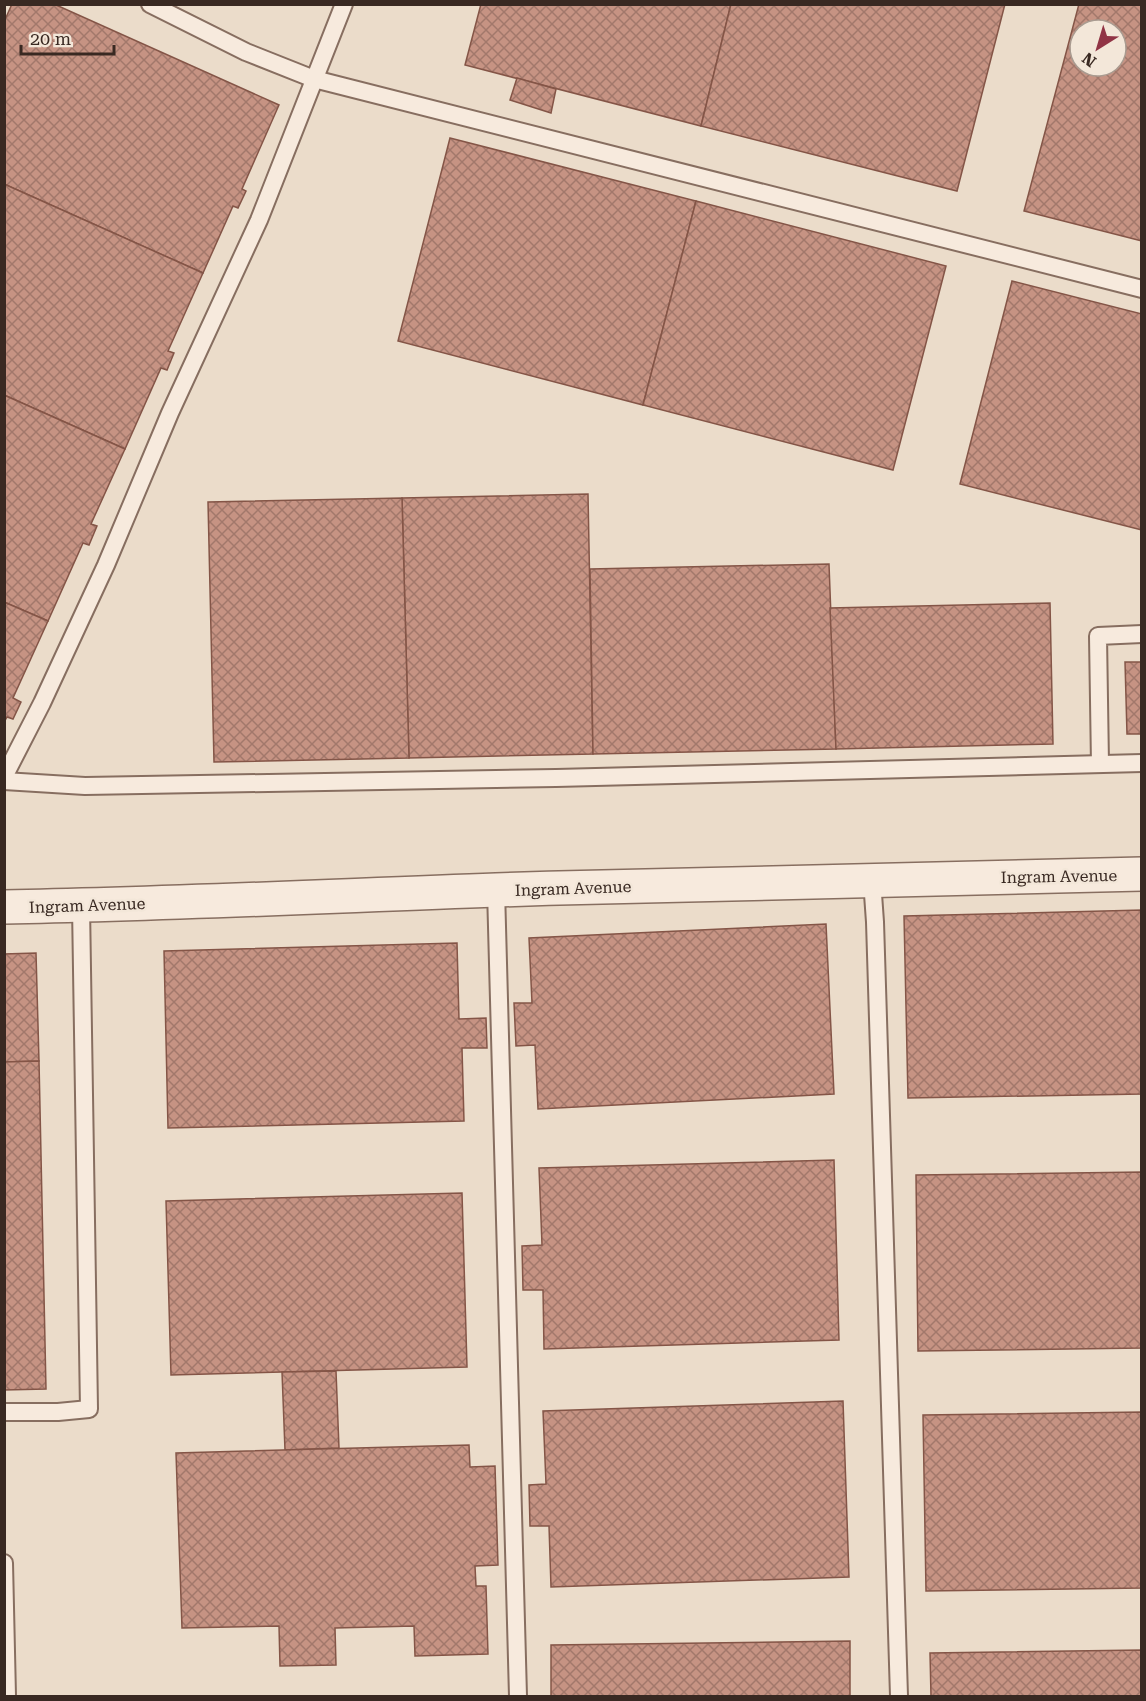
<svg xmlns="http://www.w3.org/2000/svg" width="1146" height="1701" font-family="'Roboto Serif',serif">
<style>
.building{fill:url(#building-cross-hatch);stroke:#845547;stroke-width:1.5;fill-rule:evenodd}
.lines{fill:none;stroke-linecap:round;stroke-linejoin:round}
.lane-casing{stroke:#876e60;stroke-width:20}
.street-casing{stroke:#876e60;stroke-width:36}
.lane{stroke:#f7eadd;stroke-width:16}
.street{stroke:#f7eadd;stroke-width:33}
.labels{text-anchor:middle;stroke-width:5;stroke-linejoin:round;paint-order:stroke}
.street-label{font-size:16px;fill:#392922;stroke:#f3e7d9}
</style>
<defs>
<pattern id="building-cross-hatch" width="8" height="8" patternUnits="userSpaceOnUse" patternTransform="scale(1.5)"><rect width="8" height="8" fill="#c69383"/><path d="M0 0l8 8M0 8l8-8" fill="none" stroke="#a2786b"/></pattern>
</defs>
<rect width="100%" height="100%" fill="#ebdcca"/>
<g class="building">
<polygon points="12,4 54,4 279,105 242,189 246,191 238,208 233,206 203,273 4,184 4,22"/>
<polygon points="481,4 731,4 701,126 465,65"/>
<polygon points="731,4 1005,4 957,191 701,126"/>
<path d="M1079 4H1142V241L1024 211ZM1080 30H1116V66H1080Z"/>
<polygon points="517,78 556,89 551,113 510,100"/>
<polygon points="450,138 696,201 643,405 398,341"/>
<polygon points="4,184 203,273 168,351 174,353 167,370 161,368 125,449 4,395"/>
<polygon points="696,201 946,266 893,470 643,405"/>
<polygon points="1012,281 1142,314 1142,530 960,484"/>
<polygon points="4,395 125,449 91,524 97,526 89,545 83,543 48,621 4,602"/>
<polygon points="588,494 593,754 409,758 402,498"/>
<polygon points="402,498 409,758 214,762 208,502"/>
<polygon points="829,564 836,749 593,754 590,569"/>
<polygon points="4,602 48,621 13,698 21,702 13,719 7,717 4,722"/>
<polygon points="1050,603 1053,744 836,749 830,608"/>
<polygon points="1125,662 1142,662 1142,734 1127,734"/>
<polygon points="1142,910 1142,1094 908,1098 904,916"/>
<polygon points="826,924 834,1094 538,1109 535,1045 516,1046 514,1003 532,1003 529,938"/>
<polygon points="457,943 459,1019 486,1018 487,1048 462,1048 464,1121 168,1128 164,951"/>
<polygon points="36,953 39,1061 4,1062 4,954"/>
<polygon points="39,1061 46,1389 4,1390 4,1062"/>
<polygon points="834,1160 839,1340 544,1349 543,1290 523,1290 522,1246 542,1245 539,1168"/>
<polygon points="1142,1172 1142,1348 918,1351 916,1175"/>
<polygon points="462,1193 467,1367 171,1375 166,1201"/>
<polygon points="336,1371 339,1448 285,1450 282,1372"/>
<polygon points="843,1401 849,1577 551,1587 549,1526 530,1526 529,1485 546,1484 543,1411"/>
<polygon points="1142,1412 1142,1588 926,1591 923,1415"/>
<polygon points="469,1445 470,1467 495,1466 498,1565 475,1566 476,1586 486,1586 488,1654 415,1656 414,1626 335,1628 336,1665 280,1666 279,1626 182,1628 176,1453"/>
<polygon points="850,1641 850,1696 551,1696 551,1645"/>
<polygon points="1142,1650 1142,1696 931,1696 930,1653"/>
</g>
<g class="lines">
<defs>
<g id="lane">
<polyline points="150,4 246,52 314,79 1142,289"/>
<polyline points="1100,764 1098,636 1142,634"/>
<polyline points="4,777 42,703 106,565 170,413 259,220 344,4"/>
<polyline points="4,781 85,786 556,778 1142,763"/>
<polyline points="872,880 875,922 899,1696"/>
<polyline points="496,890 518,1696"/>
<polyline points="4,1412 58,1412 89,1409 81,906"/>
<polyline points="4,1563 7,1696"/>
</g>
<path id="street" d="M4 907C168 904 332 896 496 890 711 883 926 879 1142 874"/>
</defs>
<use href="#lane" class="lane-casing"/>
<use href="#street" class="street-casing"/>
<use href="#lane" class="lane"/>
<use href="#street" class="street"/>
</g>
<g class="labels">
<g class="street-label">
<text transform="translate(1059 876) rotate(-1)" y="6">Ingram Avenue</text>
<text transform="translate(573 888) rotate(-2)" y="6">Ingram Avenue</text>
<text transform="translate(87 905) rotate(-2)" y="6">Ingram Avenue</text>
</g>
</g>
<rect width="1146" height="1701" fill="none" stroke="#392922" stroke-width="12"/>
<g transform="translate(1098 48) rotate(217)"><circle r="28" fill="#f3e7d9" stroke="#a99b90" stroke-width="1.5"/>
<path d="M0-4.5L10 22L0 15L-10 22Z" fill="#913445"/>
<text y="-9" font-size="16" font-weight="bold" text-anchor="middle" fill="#392922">N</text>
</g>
<path d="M21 45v9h93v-9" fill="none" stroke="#392922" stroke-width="3"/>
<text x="30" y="45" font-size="18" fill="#392922" stroke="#f3e7d9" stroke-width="4.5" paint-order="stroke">20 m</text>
</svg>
